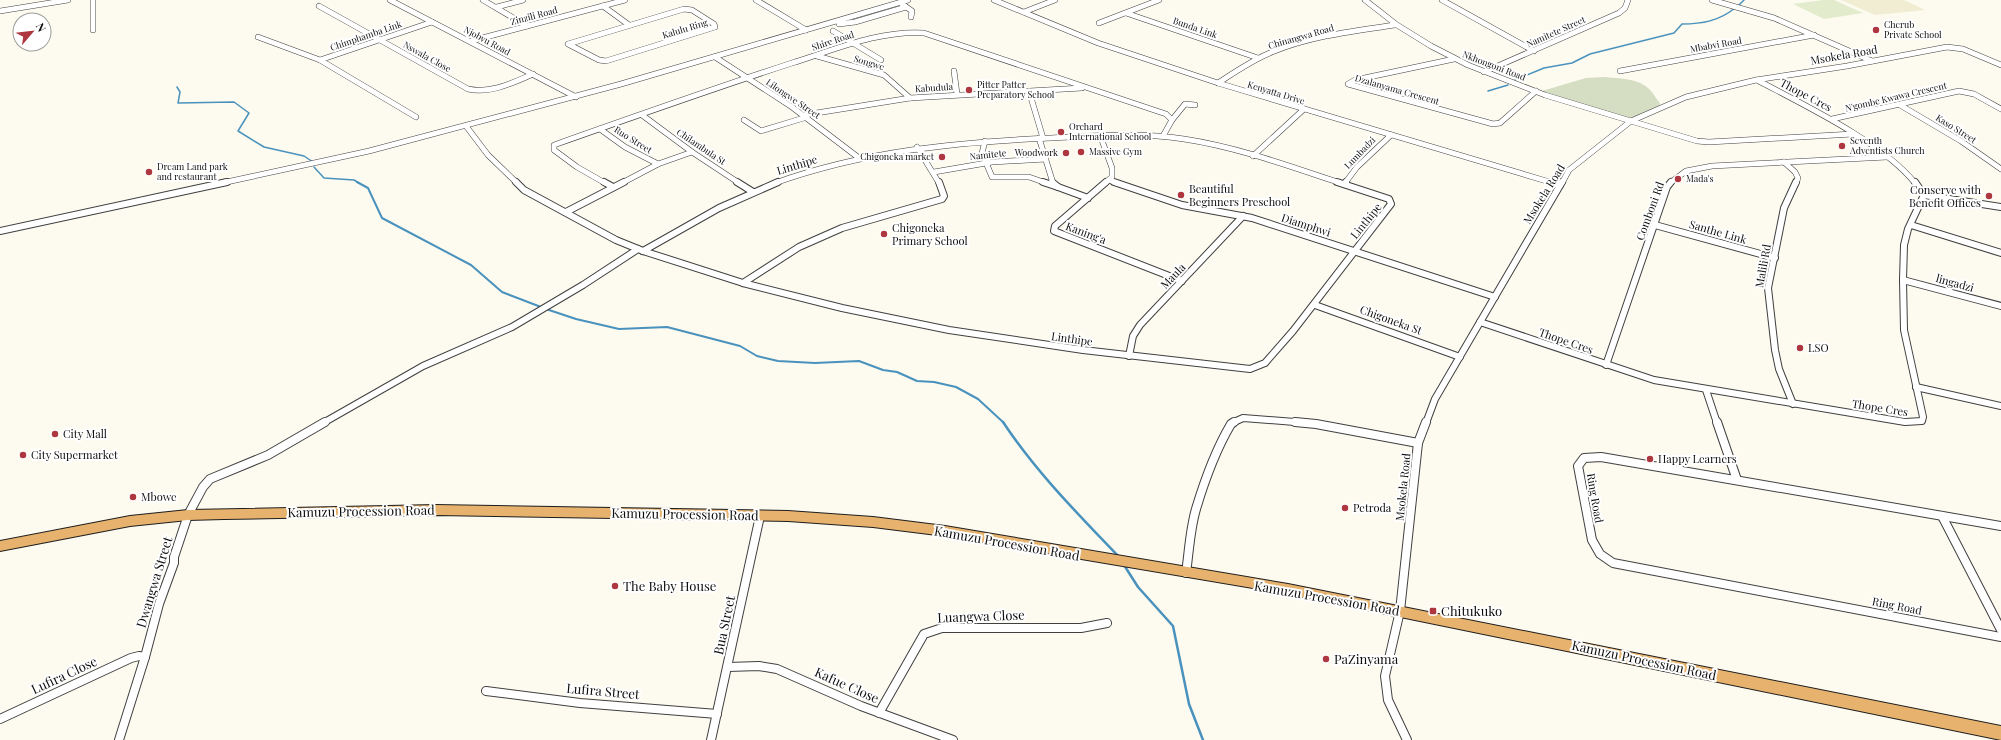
<svg xmlns="http://www.w3.org/2000/svg" width="2001" height="740" font-family="'Playfair Display',serif">
<style>
.farmland{fill:#f0edd2}
.cemetery{fill:#d5ddc2}
.pitch{fill:#e2eccd}
.lines{fill:none;stroke-linecap:round;stroke-linejoin:round}
.stream-far2{stroke:#4992bd;stroke-width:1.5}
.stream-far1{stroke:#4992bd;stroke-width:2}
.stream{stroke:#4992bd;stroke-width:2.5}
.minor-far2-casing{stroke:#404040;stroke-width:6}
.minor-far1-casing{stroke:#404040;stroke-width:8}
.minor-casing{stroke:#404040;stroke-width:10}
.trunk-casing{stroke:#1e1e1e;stroke-width:2}
.minor-far2{stroke:#fff;stroke-width:5}
.minor-far1{stroke:#fff;stroke-width:6}
.minor{stroke:#fff;stroke-width:8}
.trunk{fill:#e6b26e;fill-rule:evenodd}
.poi-dot{fill:#ad363f;stroke:#fff;stroke-width:1.5}
.labels{text-anchor:middle;stroke-width:4;stroke-linejoin:round;paint-order:stroke}
.far-street-label{font-size:9px;fill:#0d0d0d;stroke:#fff}
.far-poi-label{font-size:9px;fill:#0d0d0d;stroke:#fff;text-anchor:start}
.street-label{font-size:11px;fill:#0d0d0d;stroke:#fff}
.poi-label{font-size:11px;fill:#0d0d0d;stroke:#fff;text-anchor:start}
.near-street-label{font-size:13px;fill:#0d0d0d;stroke:#fff}
.near-poi-label{font-size:13px;fill:#0d0d0d;stroke:#fff;text-anchor:start}
</style>
<rect width="100%" height="100%" fill="#fdfaef"/>
<polygon class="farmland" points="1841,0 1904,0 1925,10 1875,15"/>
<path class="cemetery" d="M1604 77C1625 79 1645 78 1656 98 1658 101 1660 102 1660 105L1630 120 1542 91 1586 78Z"/>
<polygon class="pitch" points="1823,0 1834,0 1863,13 1824,19 1793,4"/>
<g class="lines">
<g class="stream-far2">
<polyline points="1739,5 1744,0"/>
<path d="M1515 80 1544 68 1572 63 1590 54 1674 33 1682 24C1702 24 1719 21 1735 8"/>
<polyline points="177,87 180,92 178,103 234,102 249,113 238,131 264,147 304,156 313,162"/>
<polyline points="1488,91 1508,85"/>
<polyline points="314,167 324,178 354,180 359,183"/>
</g>
<g class="stream-far1">
<polyline points="357,182 368,188 382,218 471,265 502,292 541,307"/>
<polyline points="546,309 576,319 619,329 667,327 740,346 757,356 778,361 815,363 859,361 883,370 897,372 917,381 934,382 956,387 978,399 1004,423"/>
</g>
<g class="stream">
<path d="M1003 422C1036 472 1078 514 1119 557"/>
<polyline points="1124,565 1138,587 1173,626 1189,704 1203,740"/>
</g>
<defs>
<g id="minor-far2">
<polyline points="93,0 93,30"/>
<polyline points="390,0 576,97"/>
<polyline points="483,0 527,26"/>
<polyline points="756,0 806,30"/>
<polyline points="994,0 1098,43 1218,83 1553,183"/>
<polyline points="1365,0 1397,25 1431,46 1468,65 1545,95 1697,141 1709,142 1853,134"/>
<polyline points="1442,0 1534,51"/>
<polyline points="1712,0 1774,18 1872,61"/>
<polyline points="902,4 912,11 911,17"/>
<path d="M319 6 468 89C491 94 512 83 533 74"/>
<polyline points="603,6 629,25"/>
<polyline points="497,7 523,0"/>
<polygon points="684,9 692,10 714,24 715,27 606,61 599,60 568,44"/>
<polyline points="0,11 68,0"/>
<polyline points="1024,12 1055,0"/>
<polyline points="1126,13 1258,58"/>
<polyline points="1099,23 1159,0"/>
<polyline points="839,24 855,22 906,7"/>
<polyline points="833,31 881,60"/>
<polyline points="258,37 320,60"/>
<polyline points="471,41 625,0"/>
<polyline points="817,56 884,75 910,98"/>
<polyline points="715,57 792,107 859,158"/>
<polyline points="1454,59 1355,80 1348,84 1493,124 1500,123 1536,91"/>
<polyline points="954,71 957,94"/>
<polyline points="1620,71 1814,35"/>
<polyline points="1484,72 1619,13 1625,8 1628,0"/>
<path d="M1757 80C1804 105 1882 142 1915 183"/>
<path d="M1218 83C1235 72 1252 60 1272 52 1310 36 1354 31 1395 25"/>
<polyline points="1029,91 1043,138"/>
<polyline points="1900,105 1961,141 2001,169"/>
<polyline points="642,115 692,152 739,183"/>
<polyline points="804,115 910,98 1082,88"/>
<polyline points="416,117 320,60 432,22"/>
<polyline points="1832,119 1959,91 1974,94 2001,109"/>
<polyline points="744,120 761,131 807,117"/>
<polyline points="1172,120 1185,104 1195,105"/>
<polyline points="466,126 488,155 517,183"/>
<polyline points="600,129 625,147 658,164"/>
<polyline points="1100,135 1112,168 1112,177 1105,183"/>
<polyline points="1039,138 1053,183"/>
<polyline points="985,141 982,153 992,177 1029,177 1046,183"/>
<polyline points="917,147 939,183"/>
<polyline points="1253,156 1304,109"/>
<polyline points="1784,162 1795,172 1798,178 1796,183"/>
<polyline points="934,172 992,162 1046,159"/>
<polyline points="1109,180 1117,183"/>
<polyline points="222,183 369,151 621,84 908,0"/>
<path d="M605 183 577 167 554 150V145C633 117 712 89 792 63 834 50 879 30 924 33L1166 114 1172 120 1163 136"/>
<polyline points="622,183 658,164 692,152"/>
<path d="M775 183C864 151 957 142 1051 138 1095 136 1139 132 1184 139 1237 147 1289 166 1340 183"/>
<polyline points="1345,183 1357,167 1391,135"/>
<polyline points="1562,183 1569,170 1631,121 1686,97 1756,80 1847,66 1947,47 1963,49 2001,65"/>
<polyline points="1670,183 1686,171 1712,166 1887,157"/>
</g>
<g id="minor-far1">
<polyline points="516,182 524,190 616,240 643,251"/>
<polyline points="604,182 613,187"/>
<polyline points="737,182 753,192"/>
<polyline points="1043,182 1058,187"/>
<polyline points="1052,182 1058,187 1088,198"/>
<polyline points="1106,182 1055,226 1054,231 1182,281"/>
<polyline points="1114,182 1182,205 1252,218 1495,297"/>
<polyline points="1549,182 1560,185"/>
<polyline points="1344,184 1346,182"/>
<polyline points="1924,195 2001,207"/>
<polyline points="566,212 624,182"/>
<polyline points="1655,225 1775,258"/>
<polyline points="1911,225 2001,253"/>
<polyline points="0,231 227,182"/>
<polyline points="643,251 743,283 842,308 949,330 1083,350 1250,369 1265,363 1293,331 1391,204 1389,199 1337,182"/>
<polyline points="643,251 719,208 778,182"/>
<polyline points="1903,280 2001,306"/>
<polyline points="743,283 799,247 842,228 942,199 944,196 939,182"/>
<polyline points="1315,305 1460,357"/>
<polyline points="1480,322 1654,380 1905,422 1922,421 1923,417 1904,330 1903,280 1904,245 1908,229 1924,195 1915,182"/>
<polyline points="1129,356 1133,336 1140,325 1243,216"/>
<polyline points="1606,365 1667,187 1671,182"/>
<polyline points="1916,387 2001,406"/>
<polyline points="1706,390 1717,423"/>
<polyline points="1793,404 1779,369 1775,350 1768,288 1784,208 1796,182"/>
<polyline points="323,423 423,366 512,327 583,285 638,249"/>
<polyline points="1232,423 1243,418 1307,423"/>
<polyline points="1426,423 1435,399 1562,182"/>
</g>
<g id="minor">
<polyline points="1295,422 1316,424 1418,443"/>
<polyline points="1717,422 1737,480"/>
<polyline points="1942,516 2001,630"/>
<polyline points="2001,526 1601,457 1584,458 1578,466 1592,540 1600,554 1613,563 2001,637"/>
<path d="M1186 573C1189 552 1190 529 1196 509 1205 479 1215 451 1231 424L1234 422"/>
<polyline points="145,657 159,604 174,563 174,557 188,515 203,487 210,479 268,455 325,422"/>
<polyline points="728,667 759,666 777,669 861,706 953,740"/>
<polyline points="486,691 580,703 717,714"/>
<polyline points="879,713 924,634 942,628 1081,628 1107,623"/>
<polyline points="0,719 131,658 139,656 145,657 119,740"/>
<polyline points="711,740 760,516"/>
<polyline points="1407,740 1388,700 1385,676 1400,611 1418,443 1426,422"/>
</g>
<polygon id="trunk" points="436,505 788,511 873,517 945,526 1288,584 2001,726 2001,740 1288,594 945,536 873,527 788,521 436,515 224,519 188,520 130,526 0,551 0,541 130,516 188,510"/>
</defs>
<use href="#minor-far2" class="minor-far2-casing"/>
<use href="#minor-far1" class="minor-far1-casing"/>
<use href="#minor" class="minor-casing"/>
<use href="#trunk" class="trunk-casing"/>
<use href="#minor-far2" class="minor-far2"/>
<use href="#minor-far1" class="minor-far1"/>
<use href="#minor" class="minor"/>
<use href="#trunk" class="trunk"/>
</g>
<g class="poi-dot">
<circle cx="1876" cy="30" r="4"/>
<circle cx="969" cy="90" r="4"/>
<circle cx="1061" cy="132" r="4"/>
<circle cx="1842" cy="146" r="4"/>
<circle cx="1081" cy="152" r="4"/>
<circle cx="1066" cy="153" r="4"/>
<circle cx="942" cy="157" r="4"/>
<circle cx="149" cy="172" r="4"/>
<circle cx="1678" cy="179" r="4"/>
<circle cx="1181" cy="195" r="4"/>
<circle cx="1989" cy="196" r="4"/>
<circle cx="884" cy="234" r="4"/>
<circle cx="1800" cy="348" r="4"/>
<circle cx="55" cy="434" r="4"/>
<circle cx="23" cy="455" r="4"/>
<circle cx="1650" cy="459" r="4"/>
<circle cx="133" cy="497" r="4"/>
<circle cx="1345" cy="508" r="4"/>
<circle cx="615" cy="586" r="4"/>
<rect x="1429" y="607" width="8" height="8" rx="2"/>
<circle cx="1326" cy="659" r="4"/>
</g>
<g class="labels">
<g class="far-street-label">
<text transform="translate(534 16) rotate(-15)" y="3">Zinzili Road</text>
<text transform="translate(1195 28) rotate(19)" y="3">Bunda Link</text>
<text transform="translate(685 29) rotate(-17)" y="3">Kalulu Ring</text>
<text transform="translate(1556 32) rotate(-24)" y="3">Namitete Street</text>
<text transform="translate(366 36) rotate(-19)" y="3">Chimphamba Link</text>
<text transform="translate(1301 37) rotate(-16)" y="3">Chinangwa Road</text>
<text transform="translate(487 41) rotate(28)" y="3">Njobvu Road</text>
<text transform="translate(833 41) rotate(-18)" y="3">Shire Road</text>
<text transform="translate(1716 45) rotate(-10)" y="3">Mbabvi Road</text>
<text transform="translate(427 57) rotate(29)" y="3">Nswala Close</text>
<text transform="translate(869 63) rotate(17)" y="3">Songwe</text>
<text transform="translate(1494 66) rotate(21)" y="3">Nkhongoni Road</text>
<text transform="translate(934 88) rotate(-4)" y="3">Kabudula</text>
<text transform="translate(1397 90) rotate(16)" y="3">Dzalanyama Crescent</text>
<text transform="translate(1276 93) rotate(17)" y="3">Kenyatta Drive</text>
<text transform="translate(1896 97) rotate(-13)" y="3">N'gombe Kwawa Crescent</text>
<text transform="translate(793 99) rotate(34)" y="3">Lilongwe Street</text>
<text transform="translate(1956 129) rotate(32)" y="3">Kaso Street</text>
<text transform="translate(633 140) rotate(32)" y="3">Ruo Street</text>
<text transform="translate(701 147) rotate(34)" y="3">Chilambula St</text>
<text transform="translate(1360 153) rotate(-46)" y="3">Lumbadzi</text>
<text transform="translate(988 155) rotate(-6)" y="3">Namitete</text>
</g>
<g class="far-poi-label">
<text x="1884" y="28">Cherub<tspan x="1884" dy="10">Private School</tspan></text>
<text x="977" y="88">Pitter Patter<tspan x="977" dy="10">Preparatory School</tspan></text>
<text x="1069" y="130">Orchard<tspan x="1069" dy="10">International School</tspan></text>
<text x="1850" y="144">Seventh<tspan x="1850" dy="10">Adventists Church</tspan></text>
<text x="1089" y="155">Massive Gym</text>
<text x="1058" y="156" text-anchor="end">Woodwork</text>
<text x="934" y="160" text-anchor="end">Chigoneka market</text>
<text x="157" y="170">Dream Land park<tspan x="157" dy="10">and restaurant</tspan></text>
<text x="1686" y="182">Mada's</text>
</g>
<g class="street-label">
<text transform="translate(1844 55) rotate(-10)" y="4">Msokela Road</text>
<text transform="translate(1806 95) rotate(28)" y="4">Thope Cres</text>
<text transform="translate(797 165) rotate(-17)" y="4">Linthipe</text>
<text transform="translate(1544 194) rotate(-58)" y="4">Msokela Road</text>
<text transform="translate(1650 211) rotate(-70)" y="4">Comboni Rd</text>
<text transform="translate(1366 221) rotate(-51)" y="4">Linthipe</text>
<text transform="translate(1306 225) rotate(18)" y="4">Diamphwi</text>
<text transform="translate(1718 232) rotate(16)" y="4">Santhe Link</text>
<text transform="translate(1086 233) rotate(21)" y="4">Kaning'a</text>
<text transform="translate(1763 266) rotate(-80)" y="4">Malili Rd</text>
<text transform="translate(1173 276) rotate(-46)" y="4">Maula</text>
<text transform="translate(1955 283) rotate(15)" y="4">lingadzi</text>
<text transform="translate(1391 320) rotate(20)" y="4">Chigoneka St</text>
<text transform="translate(1072 339) rotate(8)" y="4">Linthipe</text>
<text transform="translate(1566 341) rotate(19)" y="4">Thope Cres</text>
<text transform="translate(1880 408) rotate(9)" y="4">Thope Cres</text>
<text transform="translate(1403 487) rotate(-84)" y="4">Msokela Road</text>
<text transform="translate(1595 498) rotate(80)" y="4">Ring Road</text>
<text transform="translate(1897 606) rotate(11)" y="4">Ring Road</text>
</g>
<g class="poi-label">
<text x="1189" y="193">Beautiful<tspan x="1189" dy="13">Beginners Preschool</tspan></text>
<text x="1981" y="194" text-anchor="end">Conserve with<tspan x="1981" dy="13">Benefit Offices</tspan></text>
<text x="892" y="232">Chigoneka<tspan x="892" dy="13">Primary School</tspan></text>
<text x="1808" y="352">LSO</text>
<text x="63" y="438">City Mall</text>
<text x="31" y="459">City Supermarket</text>
<text x="1658" y="463">Happy Learners</text>
<text x="141" y="501">Mbowe</text>
<text x="1353" y="512">Petroda</text>
</g>
<g class="near-street-label">
<text transform="translate(361 511) rotate(-1)" y="5">Kamuzu Procession Road</text>
<text transform="translate(685 514) rotate(1)" y="5">Kamuzu Procession Road</text>
<text transform="translate(1007 543) rotate(10)" y="5">Kamuzu Procession Road</text>
<text transform="translate(154 582) rotate(-73)" y="5">Dwangwa Street</text>
<text transform="translate(1327 598) rotate(10)" y="5">Kamuzu Procession Road</text>
<text transform="translate(981 616) rotate(-2)" y="5">Luangwa Close</text>
<text transform="translate(724 625) rotate(-78)" y="5">Bua Street</text>
<text transform="translate(1644 660) rotate(12)" y="5">Kamuzu Procession Road</text>
<text transform="translate(64 675) rotate(-25)" y="5">Lufira Close</text>
<text transform="translate(847 685) rotate(24)" y="5">Kafue Close</text>
<text transform="translate(603 691) rotate(5)" y="5">Lufira Street</text>
</g>
<g class="near-poi-label">
<text x="623" y="591">The Baby House</text>
<text x="1441" y="616">Chitukuko</text>
<text x="1334" y="664">PaZinyama</text>
</g>
</g>
<g transform="translate(32 32) rotate(62)"><circle r="19" fill="#ffffff" stroke="#9e9e9e"/>
<path d="M0-3L7 15L0 10L-7 15Z" fill="#ad363f"/>
<text y="-6" font-size="11" font-weight="bold" text-anchor="middle" fill="#0d0d0d">N</text>
</g>
</svg>
